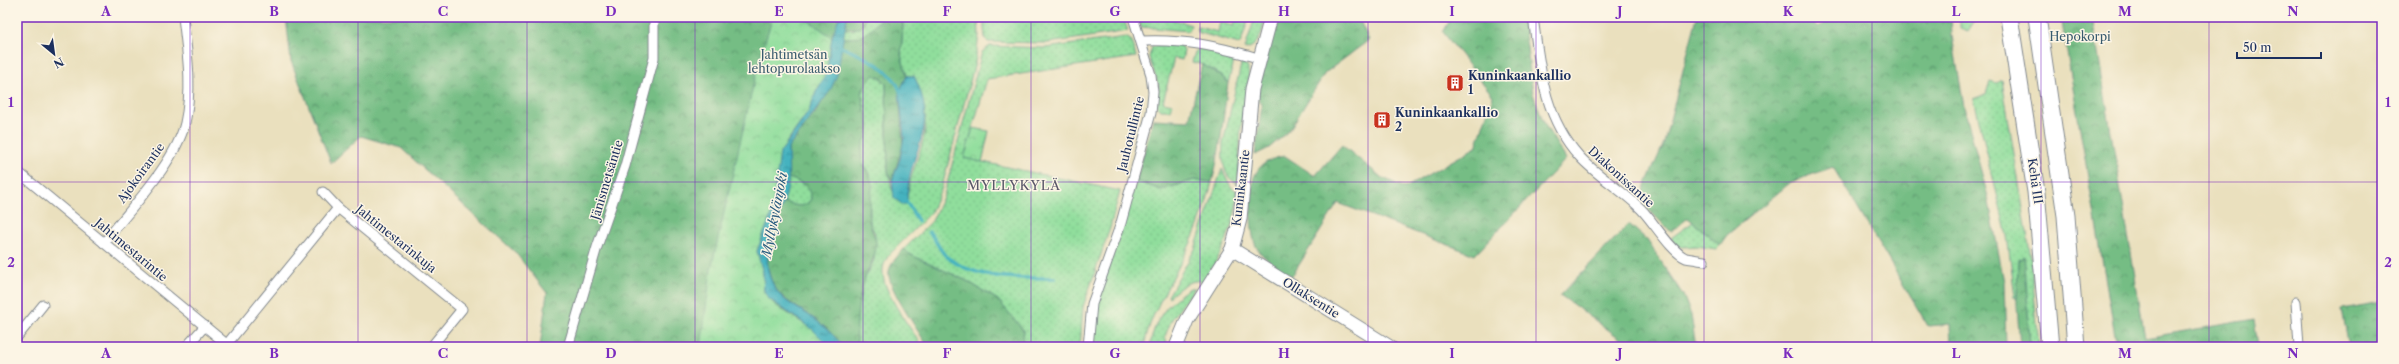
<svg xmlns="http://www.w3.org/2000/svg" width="2399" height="364" font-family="'Libre Caslon Text',serif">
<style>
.grass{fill:url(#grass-dots);stroke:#56867d}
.forest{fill:url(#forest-crowns);stroke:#487671}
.park{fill:url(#park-crowns);stroke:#56867d}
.water{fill:url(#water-ripples);stroke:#30708e}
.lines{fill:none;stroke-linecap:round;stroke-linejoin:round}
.stream{stroke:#44b2bf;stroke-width:3.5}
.street-casing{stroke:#82888e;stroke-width:11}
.secondary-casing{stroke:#82888e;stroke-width:15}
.highway-casing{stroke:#82888e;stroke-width:19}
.street{stroke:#fff;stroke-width:9}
.secondary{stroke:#fff;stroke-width:13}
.highway{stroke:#fff;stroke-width:17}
.grid{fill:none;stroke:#7b2cbf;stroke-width:1;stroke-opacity:0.55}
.labels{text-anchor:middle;stroke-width:3;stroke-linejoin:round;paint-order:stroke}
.park-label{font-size:12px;fill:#385b6e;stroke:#fcf5e5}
.poi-label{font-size:12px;font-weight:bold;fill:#1b2f5e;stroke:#fcf5e5;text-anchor:start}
.street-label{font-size:12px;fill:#1b2f5e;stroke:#fcf5e5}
.neighbourhood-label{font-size:13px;letter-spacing:1px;fill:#59586a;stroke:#fcf5e5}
.water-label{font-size:13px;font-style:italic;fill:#295d80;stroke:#fcf5e5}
.neatline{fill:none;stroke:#7b2cbf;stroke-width:1.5}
.grid-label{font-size:13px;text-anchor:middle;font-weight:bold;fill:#7b2cbf}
</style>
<defs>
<pattern id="grass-dots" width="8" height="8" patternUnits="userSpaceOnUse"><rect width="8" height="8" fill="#90de9c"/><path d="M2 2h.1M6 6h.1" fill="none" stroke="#7cbf89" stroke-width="1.8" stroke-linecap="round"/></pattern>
<pattern id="forest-crowns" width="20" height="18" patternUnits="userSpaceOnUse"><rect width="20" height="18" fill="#74bd84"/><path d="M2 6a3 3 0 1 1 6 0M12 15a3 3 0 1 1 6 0" fill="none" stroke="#5e9a6f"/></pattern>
<pattern id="park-crowns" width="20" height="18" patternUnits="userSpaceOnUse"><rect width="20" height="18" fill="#90de9c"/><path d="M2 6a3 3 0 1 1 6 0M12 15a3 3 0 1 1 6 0" fill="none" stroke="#7cbf89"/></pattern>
<pattern id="water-ripples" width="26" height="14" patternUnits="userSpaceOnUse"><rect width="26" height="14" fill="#44b2bf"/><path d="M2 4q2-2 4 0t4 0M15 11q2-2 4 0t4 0" fill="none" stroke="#38919e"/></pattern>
</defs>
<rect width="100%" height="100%" fill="#fcf5e5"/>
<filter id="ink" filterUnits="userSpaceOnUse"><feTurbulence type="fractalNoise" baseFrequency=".025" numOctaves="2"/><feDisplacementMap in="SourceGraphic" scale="8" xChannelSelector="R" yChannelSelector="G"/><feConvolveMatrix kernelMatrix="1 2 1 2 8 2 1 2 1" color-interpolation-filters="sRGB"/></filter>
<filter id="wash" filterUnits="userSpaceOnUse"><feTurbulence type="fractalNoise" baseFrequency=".012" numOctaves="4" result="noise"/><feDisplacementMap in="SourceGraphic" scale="16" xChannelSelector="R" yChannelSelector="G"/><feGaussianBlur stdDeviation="0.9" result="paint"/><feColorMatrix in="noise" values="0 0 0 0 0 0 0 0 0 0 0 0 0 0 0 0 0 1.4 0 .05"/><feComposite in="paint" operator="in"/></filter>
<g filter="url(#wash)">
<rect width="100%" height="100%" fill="#eae0be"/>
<g class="grass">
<path d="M865 17H884C867 29 869 42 842 37L845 28 852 30 864 24Z"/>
<path d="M897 17H978L979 35 975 63 941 190 930 214 888 256C885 262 882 267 883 274 884 294 912 330 923 347H857L855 320 864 280 874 260 875 233 870 224V174L864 166 861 158 862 145 868 130 862 93 868 81 874 75 881 78 886 84 888 171 892 190 907 203C907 177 922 155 925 130 926 113 922 91 914 76H907L901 55 903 24Z"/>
<polygon points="983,17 1123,17 1128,31 1048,43 988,42 985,38"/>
<polygon points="1137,17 1166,17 1191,25 1189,31 1141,27"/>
<polygon points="1236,17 1249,17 1241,42 1239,44 1197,32 1197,27 1218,32 1220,22 1234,26"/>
<path d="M1255 17H1266C1262 30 1261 46 1245 49Z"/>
<polygon points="1960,17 1977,17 1968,31 1960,28"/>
<polygon points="1126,37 1132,41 1136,57 987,79 964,158 1120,191 1110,228 1083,307 1080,347 1021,347 1024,331 998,300 967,281 909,254 904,249 932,221 944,195 982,52 990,46 1046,48"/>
<polygon points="1156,45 1181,45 1184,51 1182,60 1174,58 1163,102 1173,104 1171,110 1161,110 1157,106 1159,87 1149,57 1152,47"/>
<path d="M1200 48 1235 58 1228 83C1220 72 1205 65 1192 62L1195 52Z"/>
<path d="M1242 60 1248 68 1249 78 1241 128 1238 183C1222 179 1222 156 1223 143Z"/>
<polygon points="2002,80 2033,270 2033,282 2039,347 2030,347 2024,257 2018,259 2017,301 2015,296 2007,236 1974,99 1986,94 1990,81 1997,83"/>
<path d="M1222 169 1231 187 1238 192C1235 226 1222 253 1204 282 1190 277 1179 289 1169 297L1168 296 1195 249Z"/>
<path d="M788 178C799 181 810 185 811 199 804 210 795 205 784 202Z"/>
<path d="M1194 180 1212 182C1205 210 1195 236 1181 262 1167 290 1149 316 1144 347H1092L1095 310 1136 181 1161 190Z"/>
<path d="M1693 222 1720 245 1716 249C1710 248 1703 247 1697 246 1686 246 1678 251 1671 238Z"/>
<path d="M1190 288H1195L1172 319 1165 336 1168 347H1150C1154 319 1167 303 1190 288Z"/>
</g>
<g class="forest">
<polygon points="286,17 839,17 832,37 826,75 780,153 764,281 830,347 540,347 547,293 515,252 401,148 361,136 331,163 291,61"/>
<polygon points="847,17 865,17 864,24 859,28 845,28"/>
<path d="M883 17H899L903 24 901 55 907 76 899 92 903 145 892 181 888 171 886 84 881 78 874 75C851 95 869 107 868 128 868 138 860 147 861 157 862 168 871 172 872 185 872 197 867 212 870 224 872 232 877 238 876 247 875 260 867 269 864 281 857 303 856 324 857 347H844C835 336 822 324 810 316 801 309 790 304 782 296 756 271 771 230 784 202 795 205 804 210 811 199 810 185 799 181 788 178V148L816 112 837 75 842 37C862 41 870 31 883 17Z"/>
<polygon points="1275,17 1358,17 1369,40 1325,73 1288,132 1269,148 1255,155 1262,104 1255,94"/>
<path d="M1452 17H1523L1533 94 1545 125 1566 159 1475 255 1338 203 1292 276C1278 268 1266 262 1257 248 1249 236 1249 187 1255 175 1261 162 1273 158 1285 156L1315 176 1342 145 1381 177 1405 188 1476 147 1493 96 1443 32Z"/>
<polygon points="1697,17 1809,17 1817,27 1838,17 1951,17 1952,36 1964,107 1988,197 2004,282 2006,347 1951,347 1950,324 1928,326 1833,167 1791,182 1727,235 1720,245 1688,218 1671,232 1639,200 1664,143"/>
<polygon points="2061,17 2092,17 2145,338 2254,319 2258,347 2117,347"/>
<path d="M1202 64 1223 77 1228 83C1223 116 1221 150 1212 182L1194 180 1161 190 1136 181 1153 119 1189 121Z"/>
<polygon points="1629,224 1647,240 1683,295 1691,315 1696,347 1632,347 1560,295"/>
<path d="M904 249 909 254 967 281 998 300 1024 331 1021 347H928C918 330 892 294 889 276 887 266 898 256 904 249Z"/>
<polygon points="2024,256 2025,263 2030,347 2020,347 2017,305 2018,259"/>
<polygon points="2382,302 2382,347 2349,347 2342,309"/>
</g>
<g class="park">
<polygon points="773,17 803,17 832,37 826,75 816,92 809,111 786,143 772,213 757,251 763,273 764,291 775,305 812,329 830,347 701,347 711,269 760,56"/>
<polygon points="973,128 989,131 982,162 964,158"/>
</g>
<g class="water">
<path d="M839 17H847L837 75 830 91 788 148C788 162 790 177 787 191 778 227 752 260 780 295 788 304 800 309 810 316 822 324 835 336 844 347H830L812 329 768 298 764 291 763 273 757 251 772 213 780 153 809 111 816 92 826 75 832 37Z"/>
<path d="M907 76H914C942 131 906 153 907 203L903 205 894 198 892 181 900 159 904 137 899 92Z"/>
</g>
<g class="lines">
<g class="stream">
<path d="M839 46C861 55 895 69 901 94"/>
<polyline points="905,199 918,221"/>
<path d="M929 232C936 239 939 250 947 257 977 281 1020 278 1055 278"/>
</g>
</g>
</g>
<g filter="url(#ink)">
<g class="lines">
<defs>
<g id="street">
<path d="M1533 17C1540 67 1543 116 1579 156 1597 176 1622 190 1641 209 1653 221 1672 253 1686 258 1692 259 1699 260 1704 261"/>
<path d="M1141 41C1185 39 1216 46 1258 58"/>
<polyline points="17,171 230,347"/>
<polyline points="323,192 338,208"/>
<path d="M104 243C129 210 176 162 185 123 193 87 187 52 183 17"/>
<polyline points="2296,302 2299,347"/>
<polyline points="17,337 43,305"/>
<polyline points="227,344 338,208 462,309 431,347"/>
<polyline points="186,347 205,326"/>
<polyline points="568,347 597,247 625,166 654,58 654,17"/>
<polyline points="1088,347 1092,304 1121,223 1151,113 1153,92 1151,75 1133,17"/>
</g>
<g id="secondary">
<polyline points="1232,249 1390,347"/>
<polyline points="1176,347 1187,320 1232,249 1240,219 1252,89 1271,17"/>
</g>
<g id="highway">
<polyline points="2009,17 2036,192 2050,347"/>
<polyline points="2037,17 2066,216 2076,347"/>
</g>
</defs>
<use href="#street" class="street-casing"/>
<use href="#secondary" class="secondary-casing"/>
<use href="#highway" class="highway-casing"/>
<use href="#street" class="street"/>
<use href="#secondary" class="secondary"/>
<use href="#highway" class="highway"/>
</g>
</g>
<path class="grid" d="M190 17V347M358 17V347M527 17V347M695 17V347M863 17V347M1031 17V347M1200 17V347M1368 17V347M1536 17V347M1704 17V347M1872 17V347M2041 17V347M2209 17V347M17 182H2382"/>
<defs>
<symbol id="building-square" viewBox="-11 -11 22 22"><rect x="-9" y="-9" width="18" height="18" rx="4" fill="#c8321e" stroke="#fcf5e5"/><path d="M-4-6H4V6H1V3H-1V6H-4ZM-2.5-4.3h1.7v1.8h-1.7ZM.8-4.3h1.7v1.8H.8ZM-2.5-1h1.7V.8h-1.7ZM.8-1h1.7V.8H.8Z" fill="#fff"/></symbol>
</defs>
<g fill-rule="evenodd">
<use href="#building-square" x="1445" y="73" width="20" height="20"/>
<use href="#building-square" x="1372" y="110" width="20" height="20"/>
</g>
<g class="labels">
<g class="park-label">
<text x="2080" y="41">Hepokorpi</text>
<text x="794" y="59">Jahtimetsän<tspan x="794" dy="14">lehtopurolaakso</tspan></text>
</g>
<g class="poi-label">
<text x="1468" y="80">Kuninkaankallio<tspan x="1468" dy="14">1</tspan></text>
<text x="1395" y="117">Kuninkaankallio<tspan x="1395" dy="14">2</tspan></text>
</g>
<g class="street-label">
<text transform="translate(1131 134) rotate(-76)" y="4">Jauhotullintie</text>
<text transform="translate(141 173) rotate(-54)" y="4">Ajokoirantie</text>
<text transform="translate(1621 177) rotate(42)" y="4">Diakonissantie</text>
<text transform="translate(607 180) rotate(-73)" y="4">Jänismetsäntie</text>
<text transform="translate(2035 181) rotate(82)" y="4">Kehä III</text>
<text transform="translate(1241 188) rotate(-83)" y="4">Kuninkaantie</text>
<text transform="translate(396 239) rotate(39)" y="4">Jahtimestarinkuja</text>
<text transform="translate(131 250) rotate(40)" y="4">Jahtimestarintie</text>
<text transform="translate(1311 298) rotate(32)" y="4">Ollaksentie</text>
</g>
<g class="neighbourhood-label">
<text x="1014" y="190">MYLLYKYLÄ</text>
</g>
<g class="water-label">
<text transform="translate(774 215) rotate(-79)" y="5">Myllykylänjoki</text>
</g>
</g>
<rect width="2399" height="364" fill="none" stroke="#fcf5e5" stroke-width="44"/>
<g transform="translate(54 54) rotate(151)" stroke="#fcf5e5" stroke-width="3" paint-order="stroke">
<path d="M0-3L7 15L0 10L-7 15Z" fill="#1b2f5e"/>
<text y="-6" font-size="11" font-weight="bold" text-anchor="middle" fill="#1b2f5e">N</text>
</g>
<path d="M2237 52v6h84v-6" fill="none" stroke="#1b2f5e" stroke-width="2"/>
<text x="2243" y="52" font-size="12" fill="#1b2f5e" stroke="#fcf5e5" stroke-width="3" paint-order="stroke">50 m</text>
<rect x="22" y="22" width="2355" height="320" class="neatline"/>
<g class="grid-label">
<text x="106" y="16">A</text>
<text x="274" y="16">B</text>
<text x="443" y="16">C</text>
<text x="611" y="16">D</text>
<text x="779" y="16">E</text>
<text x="947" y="16">F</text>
<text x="1115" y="16">G</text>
<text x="1284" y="16">H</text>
<text x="1452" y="16">I</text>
<text x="1620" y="16">J</text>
<text x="1788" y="16">K</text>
<text x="1956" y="16">L</text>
<text x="2125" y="16">M</text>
<text x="2293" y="16">N</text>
<text x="11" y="107">1</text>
<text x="2388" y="107">1</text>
<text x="11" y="267">2</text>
<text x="2388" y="267">2</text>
<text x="106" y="358">A</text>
<text x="274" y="358">B</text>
<text x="443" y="358">C</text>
<text x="611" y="358">D</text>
<text x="779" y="358">E</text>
<text x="947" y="358">F</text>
<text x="1115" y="358">G</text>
<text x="1284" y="358">H</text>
<text x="1452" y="358">I</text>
<text x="1620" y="358">J</text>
<text x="1788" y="358">K</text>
<text x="1956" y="358">L</text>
<text x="2125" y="358">M</text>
<text x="2293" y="358">N</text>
</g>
</svg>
